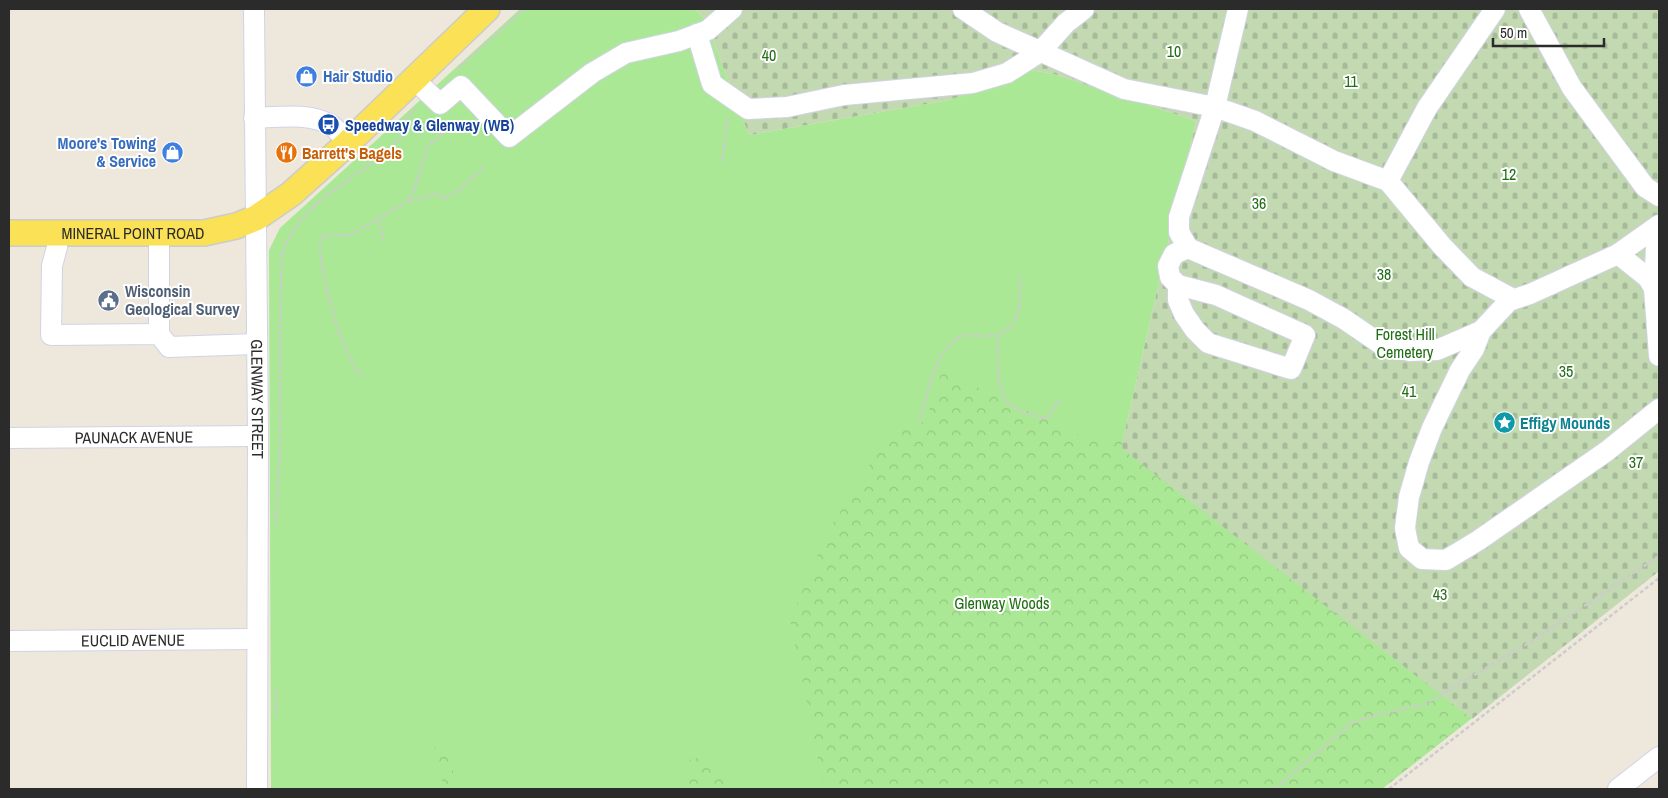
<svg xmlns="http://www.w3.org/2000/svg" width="1668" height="798" font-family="'Archivo Narrow',sans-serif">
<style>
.grass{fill:#abe895}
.forest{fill:url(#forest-crowns)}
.cemetery{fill:url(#cemetery-stones)}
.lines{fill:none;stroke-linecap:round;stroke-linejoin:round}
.minor-casing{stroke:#d1d3e5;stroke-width:22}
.major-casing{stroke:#ccc;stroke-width:28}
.path{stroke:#ccc;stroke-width:2.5;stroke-dasharray:4 2.5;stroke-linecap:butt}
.minor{stroke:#fff;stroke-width:20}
.major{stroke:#fae155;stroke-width:25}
.labels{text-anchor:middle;stroke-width:4;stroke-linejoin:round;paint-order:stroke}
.park-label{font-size:16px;fill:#216e15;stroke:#fff}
.shop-label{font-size:16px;font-weight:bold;fill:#366cbe;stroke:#fff;text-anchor:start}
.transit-label{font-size:16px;font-weight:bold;fill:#164399;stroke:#fff;text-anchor:start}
.food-label{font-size:16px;font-weight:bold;fill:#c56008;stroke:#fff;text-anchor:start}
.street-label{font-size:16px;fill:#2b2b2b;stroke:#fff}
.service-label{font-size:16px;font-weight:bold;fill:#4e5e75;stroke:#fff;text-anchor:start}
.culture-label{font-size:16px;font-weight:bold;fill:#0d838f;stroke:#fff;text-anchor:start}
</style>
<defs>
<pattern id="forest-crowns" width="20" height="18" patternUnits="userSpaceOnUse" patternTransform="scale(1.25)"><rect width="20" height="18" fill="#abe895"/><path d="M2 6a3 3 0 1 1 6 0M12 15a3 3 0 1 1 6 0" fill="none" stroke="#93c781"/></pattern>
<pattern id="cemetery-stones" width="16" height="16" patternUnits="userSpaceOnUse" patternTransform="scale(1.25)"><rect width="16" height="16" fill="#c2d9b2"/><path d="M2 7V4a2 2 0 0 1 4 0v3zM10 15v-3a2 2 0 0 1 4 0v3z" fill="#a7ba99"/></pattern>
</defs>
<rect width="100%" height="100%" fill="#eee8dc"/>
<polygon class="grass" points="520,9 695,9 705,19 749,135 949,100 1001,83 1030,70 1054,74 1196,121 1121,448 845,789 271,789 269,250 280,228"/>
<g class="forest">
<polygon points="942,371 1083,437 1118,436 1189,444 1659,571 1382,789 824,789 790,620 827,533 889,434 926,421"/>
<polygon points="448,742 456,789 444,789 434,745"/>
<polygon points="700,757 730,789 691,789 685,779 690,760"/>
</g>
<polygon class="cemetery" points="695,9 1659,9 1659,571 1472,719 1121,448 1196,121 1054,74 1030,70 1001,83 949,100 749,135 705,19"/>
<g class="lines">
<defs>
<g id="minor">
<path id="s1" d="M254 9 258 436 257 789"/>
<polyline points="963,9 997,32 1124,89 1215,107 1255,121 1334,161 1388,181 1442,246 1472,277 1513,299"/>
<polyline points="1238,9 1215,107 1179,217 1179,232 1188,248 1309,300 1344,319 1382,345 1410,351 1437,350 1481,331 1509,301 1530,294 1618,254 1659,225"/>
<polyline points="1529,9 1572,88 1645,187 1659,196"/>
<polyline points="697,34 712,84 748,109 787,107 844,95 973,83 1007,73 1040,52 1066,23 1084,9"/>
<polyline points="415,80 440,104 461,86 509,137 592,73 626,53 679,41 708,30 732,9"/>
<path d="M254 118C278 117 312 112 332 126 338 130 343 138 348 143"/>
<polyline points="1388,181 1427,108 1495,9"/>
<polyline points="1657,227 1654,288 1659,356"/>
<polyline points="58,233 57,247 52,266 51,335 159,334 169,347 257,344"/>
<polyline points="1618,254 1648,278 1654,288"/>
<polyline points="1178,285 1178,300 1184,314 1195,330 1208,343 1291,369 1305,335 1216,295 1178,285 1170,277 1168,266 1174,254 1188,248"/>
<polyline points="1481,331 1474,349 1460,370 1432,428 1419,462 1409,497 1405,528 1409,548 1422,559 1446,560 1479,540 1607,451 1659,409"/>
<polyline points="159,334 159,233"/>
<path id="s2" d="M9 438 258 436"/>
<path id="s3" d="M9 641 256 639"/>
<polyline points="1618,789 1659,757"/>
</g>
<g id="major">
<path id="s4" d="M9 233H204L236 226 256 218 291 194 348 143 487 9"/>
</g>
</defs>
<use href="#minor" class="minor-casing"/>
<use href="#major" class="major-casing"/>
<g class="path">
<polyline points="458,68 524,9"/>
<polyline points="722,161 728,117"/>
<polyline points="408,201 438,194 445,199 459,190 484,167"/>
<polyline points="379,219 383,241"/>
<path d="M997 336C1001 384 989 408 1047 418L1060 400"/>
<path d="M362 375C342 363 318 264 320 240L322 236 350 235 408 201 414 191 427 147 447 129"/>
<path d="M920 421C928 394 932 357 957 339 963 334 972 335 979 336 1021 337 1021 310 1020 275"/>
<path d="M276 523 280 446 281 257C300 196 361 181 399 139 403 134 403 126 406 121 408 115 413 111 417 106"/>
<polyline points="276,715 276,688"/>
<polyline points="1275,789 1351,723 1376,715 1425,704 1532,641 1659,556"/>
<polyline points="1389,789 1659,578"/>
</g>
<use href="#minor" class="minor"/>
<use href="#major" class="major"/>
</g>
<defs>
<symbol id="shop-disc" viewBox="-11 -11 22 22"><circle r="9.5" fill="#3f7fe0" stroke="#fff"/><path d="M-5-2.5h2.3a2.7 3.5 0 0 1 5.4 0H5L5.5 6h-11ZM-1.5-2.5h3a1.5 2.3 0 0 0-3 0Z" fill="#fff"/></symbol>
<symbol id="bus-disc" viewBox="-11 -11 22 22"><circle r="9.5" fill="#1a4fb4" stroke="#fff"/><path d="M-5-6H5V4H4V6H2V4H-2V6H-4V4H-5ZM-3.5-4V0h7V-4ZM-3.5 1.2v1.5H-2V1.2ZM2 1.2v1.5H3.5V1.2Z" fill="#fff"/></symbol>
<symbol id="restaurant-disc" viewBox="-11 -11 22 22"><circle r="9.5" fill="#e8710a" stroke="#fff"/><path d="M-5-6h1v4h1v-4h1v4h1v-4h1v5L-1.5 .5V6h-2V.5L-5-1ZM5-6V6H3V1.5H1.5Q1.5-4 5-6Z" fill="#fff"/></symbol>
<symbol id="civic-disc" viewBox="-11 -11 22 22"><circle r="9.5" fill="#5c6f8a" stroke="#fff"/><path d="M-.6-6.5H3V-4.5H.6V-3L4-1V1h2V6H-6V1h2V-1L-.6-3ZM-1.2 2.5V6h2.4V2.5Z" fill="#fff"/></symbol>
<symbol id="sight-disc" viewBox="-11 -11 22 22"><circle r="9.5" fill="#0f9aa8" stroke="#fff"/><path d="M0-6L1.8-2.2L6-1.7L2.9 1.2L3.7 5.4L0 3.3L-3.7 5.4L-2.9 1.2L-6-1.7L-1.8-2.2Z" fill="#fff"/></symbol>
</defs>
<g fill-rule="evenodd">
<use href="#shop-disc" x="294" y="64" width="25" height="25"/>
<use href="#bus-disc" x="316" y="112" width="25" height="25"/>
<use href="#shop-disc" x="160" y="140" width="25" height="25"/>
<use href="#restaurant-disc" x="274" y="140" width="25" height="25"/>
<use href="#civic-disc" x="96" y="288" width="25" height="25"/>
<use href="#sight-disc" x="1492" y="410" width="25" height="25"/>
</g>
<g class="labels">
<g class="park-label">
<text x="1174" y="57">10</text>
<text x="769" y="61">40</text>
<text x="1351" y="87">11</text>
<text x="1509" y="180">12</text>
<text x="1259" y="209">36</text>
<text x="1384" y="280">38</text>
<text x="1405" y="340">Forest Hill<tspan x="1405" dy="18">Cemetery</tspan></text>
<text x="1566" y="377">35</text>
<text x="1409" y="397">41</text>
<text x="1636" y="468">37</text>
<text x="1440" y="600">43</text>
<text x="1002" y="609">Glenway Woods</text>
</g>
<g class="shop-label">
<text x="323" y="82">Hair Studio</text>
<text x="156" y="149" text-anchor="end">Moore's Towing<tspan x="156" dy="18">&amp; Service</tspan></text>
</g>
<g class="transit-label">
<text x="345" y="131">Speedway &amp; Glenway (WB)</text>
</g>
<g class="food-label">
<text x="302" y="159">Barrett's Bagels</text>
</g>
<g class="street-label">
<text dy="6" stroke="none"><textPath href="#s4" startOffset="124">MINERAL POINT ROAD</textPath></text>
<text dy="6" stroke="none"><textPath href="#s1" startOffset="390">GLENWAY STREET</textPath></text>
<text dy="6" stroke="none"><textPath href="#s2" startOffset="125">PAUNACK AVENUE</textPath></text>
<text dy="6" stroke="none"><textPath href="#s3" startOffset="124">EUCLID AVENUE</textPath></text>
</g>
<g class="service-label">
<text x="125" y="297">Wisconsin<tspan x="125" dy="18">Geological Survey</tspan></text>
</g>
<g class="culture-label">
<text x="1520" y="429">Effigy Mounds</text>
</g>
</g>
<rect width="1668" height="798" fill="none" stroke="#2b2b2b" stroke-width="20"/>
<path d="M1493 38v8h111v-8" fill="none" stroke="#2b2b2b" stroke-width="2.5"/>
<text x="1500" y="38" font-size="15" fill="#2b2b2b" stroke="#ffffff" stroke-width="4" paint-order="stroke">50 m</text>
</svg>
